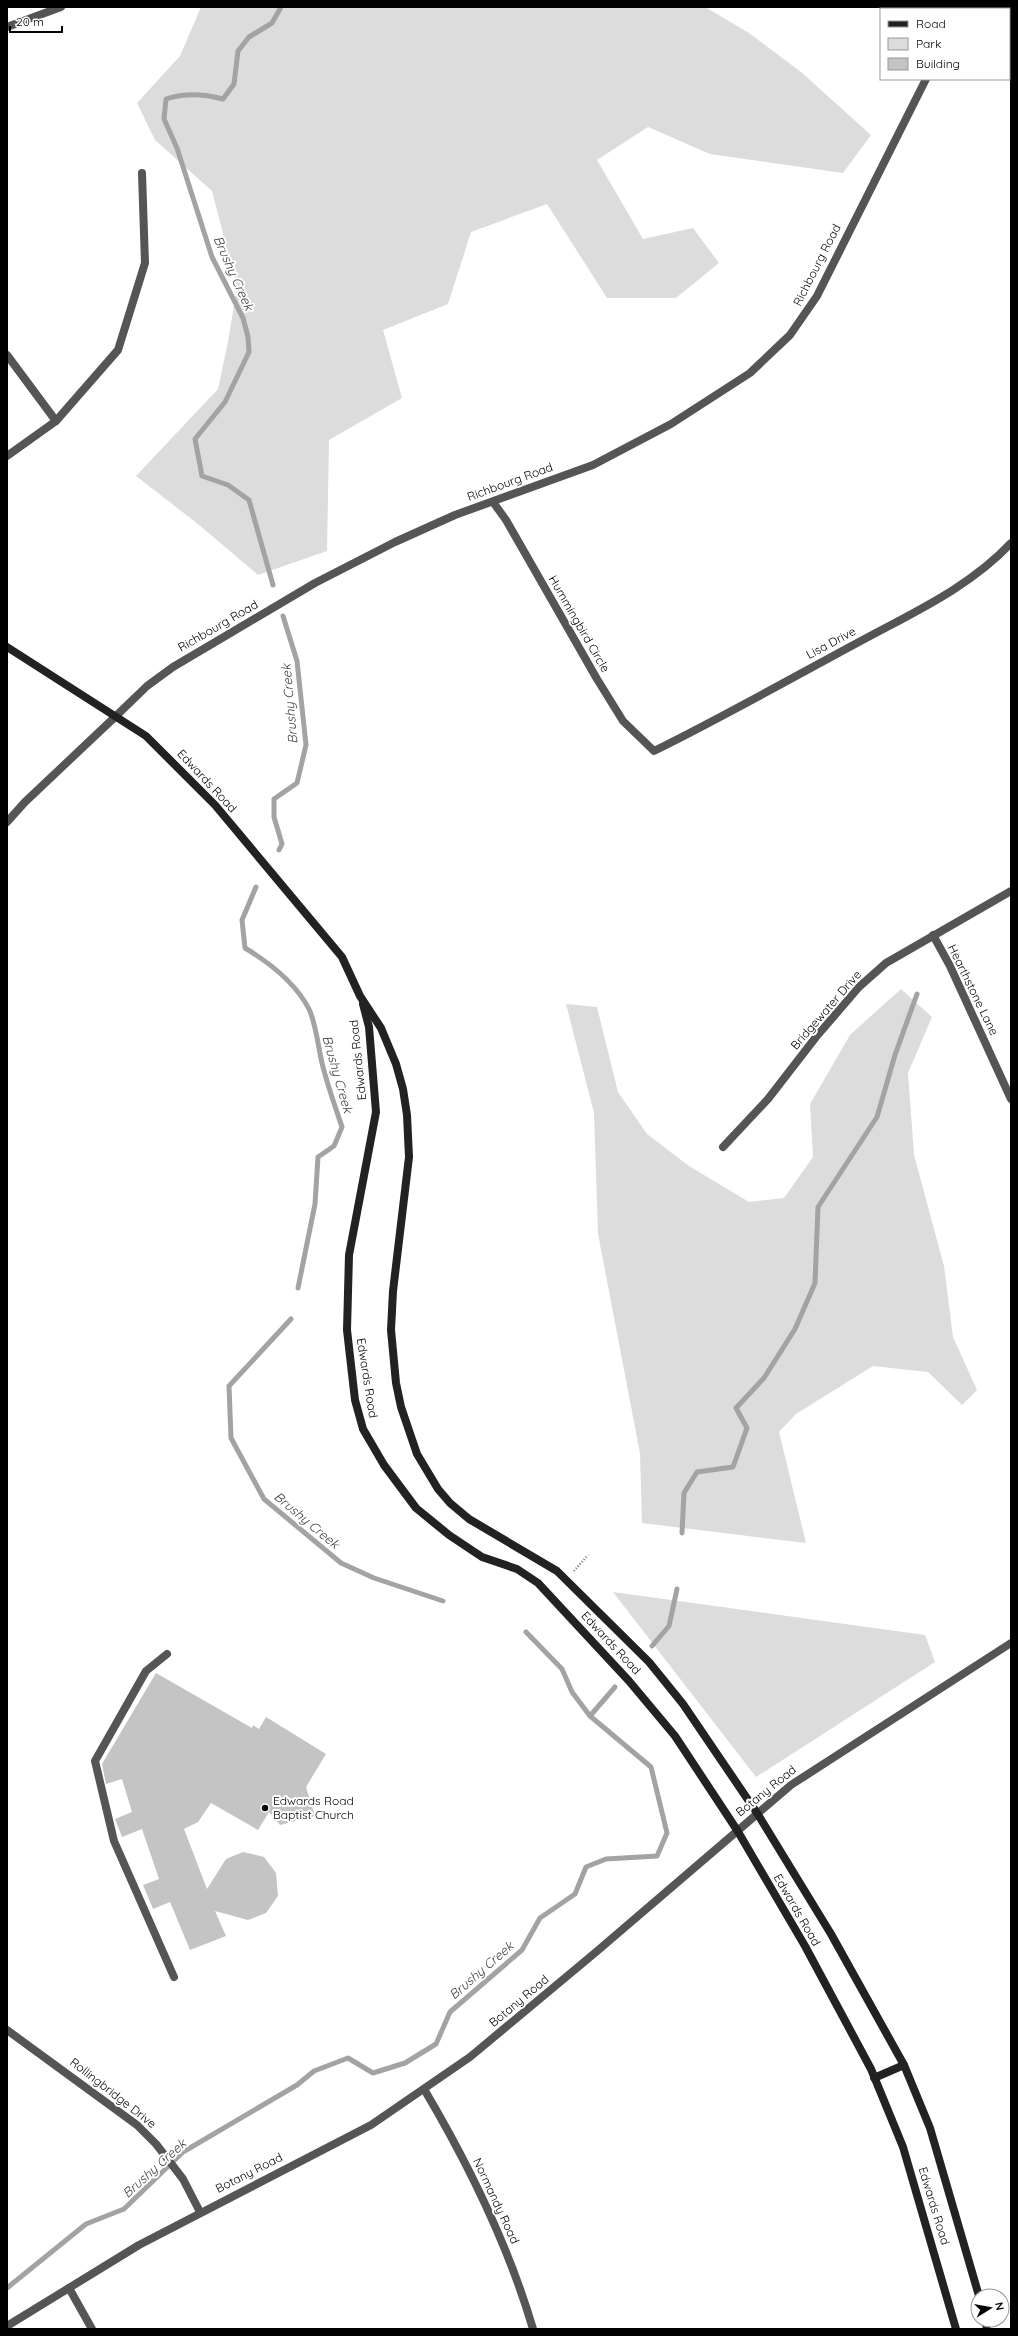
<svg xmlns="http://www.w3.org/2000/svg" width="1018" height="2336" font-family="Quicksand,sans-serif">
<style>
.green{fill:#dcdcdc}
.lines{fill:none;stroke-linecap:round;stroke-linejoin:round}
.stream{stroke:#a3a3a3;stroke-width:5}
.building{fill:#c4c4c4}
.path{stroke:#777;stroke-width:2.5;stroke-dasharray:1 2;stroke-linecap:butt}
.lane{stroke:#555;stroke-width:8}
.street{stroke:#555;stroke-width:8}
.secondary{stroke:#222;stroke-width:8}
.poi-dot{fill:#000;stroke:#fff;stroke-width:1.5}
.labels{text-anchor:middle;stroke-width:4;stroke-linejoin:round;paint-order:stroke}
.street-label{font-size:12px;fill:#000;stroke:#fff}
.poi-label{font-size:12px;fill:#000;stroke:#fff;text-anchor:start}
.water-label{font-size:13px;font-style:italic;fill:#444;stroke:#fff}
</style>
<rect width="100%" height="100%" fill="#fff"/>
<g class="green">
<polygon points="201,7 705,7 749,33 801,72 871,135 843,173 710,154 648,127 597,160 643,239 693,228 719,263 676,298 607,298 547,204 471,232 448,304 383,330 402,398 329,440 327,551 258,575 198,524 136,476 218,389 228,342 237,287 212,191 155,140 137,103 180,56"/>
<polygon points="901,989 932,1017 908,1073 914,1155 944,1266 953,1337 977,1390 962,1405 928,1372 873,1366 796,1414 779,1432 806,1543 642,1523 640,1453 598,1234 594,1113 566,1004 597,1007 618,1092 647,1134 689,1166 749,1202 784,1198 813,1157 810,1104 850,1035"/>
<polygon points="613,1592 925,1635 935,1662 756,1777"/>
</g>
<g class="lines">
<g class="stream">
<path d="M273 585 249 500 228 485 202 476 195 439 225 402 249 352 248 337 243 318 212 257 177 148 164 119 166 99C184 93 205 94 223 99L234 84 238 51 249 37 272 23 281 7"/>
<polyline points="279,850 282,844 274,817 274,799 297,783 306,745 297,661 283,616"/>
<path d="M256 887 242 920 245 948C270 963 295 982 309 1009 316 1024 318 1046 322 1063 327 1084 335 1106 342 1127L334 1146 318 1157 315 1204 298 1288"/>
<polyline points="291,1319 229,1386 231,1438 264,1499 341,1563 374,1578 443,1601"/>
<polyline points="682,1533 684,1493 697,1472 733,1467 747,1428 736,1408 764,1378 795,1329 815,1283 818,1207 877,1117 895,1055 917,994"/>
<polyline points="652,1646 669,1626 677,1589"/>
<polyline points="590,1716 615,1687"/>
<polyline points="7,2288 86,2224 124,2209 183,2152 297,2085 314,2071 348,2058 373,2073 405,2063 436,2044 450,2012 522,1950 540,1918 575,1894 586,1867 606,1859 657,1856 667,1833 651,1767 590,1716 572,1692 562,1669 526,1632"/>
</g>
</g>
<polygon class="building" points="156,1673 252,1728 253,1725 259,1729 266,1717 326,1754 306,1787 315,1816 280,1825 269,1812 258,1830 211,1803 198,1822 184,1829 207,1889 226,1859 243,1852 264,1857 276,1873 278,1896 266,1913 248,1920 215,1911 226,1936 190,1950 170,1902 153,1909 143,1885 159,1879 142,1829 122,1837 115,1819 132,1812 122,1779 106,1784 102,1764"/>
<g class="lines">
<polyline class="path" points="574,1571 588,1555"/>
<g class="lane">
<polyline points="7,27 61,7"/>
<polyline points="7,355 56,421"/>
<polyline points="7,456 56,421 118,350 145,263 142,173"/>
<polyline points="167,1654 146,1671 95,1761 114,1841 174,1977"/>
</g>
<g class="street">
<polyline points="962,9 963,7"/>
<path d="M493 502 506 520 597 679 623 721 654 751C723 717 790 679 857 643 910 614 969 588 1011 543"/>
<polyline points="7,822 25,802 116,716 147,686 173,667 315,583 395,542 455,515 593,465 671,424 750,373 790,335 817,296 926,79"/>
<polyline points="933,935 950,966 1011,1099"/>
<polyline points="723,1147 768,1099 816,1037 859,987 886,963 1011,891"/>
<polyline points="7,2030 137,2125 156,2144 183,2179 200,2212"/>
<path d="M424 2089C469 2165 508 2244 533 2329"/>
<polyline points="69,2288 92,2329"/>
<polyline points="7,2326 139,2245 371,2125 470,2057 596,1952 791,1785 1011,1643"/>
</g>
<g class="secondary">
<polyline points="7,647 146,736 215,805 342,957 360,996 381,1028 396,1064 403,1089 407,1115 409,1157 393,1291 391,1330 396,1383 401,1407 417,1454 438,1489 450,1503 469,1519 557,1571 649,1662 683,1704 757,1813 831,1934 904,2065 930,2128 979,2296"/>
<polyline points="363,1004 369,1027 376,1112 349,1255 347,1330 355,1400 363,1429 384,1465 416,1508 449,1535 482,1557 517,1569 538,1583 629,1681 675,1736 737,1830 805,1946 871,2069 903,2147 956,2329"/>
<polyline points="874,2078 904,2065"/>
<polyline points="985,2320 987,2329"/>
</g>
</g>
<circle class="poi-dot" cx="265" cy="1808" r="4"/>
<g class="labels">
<g class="street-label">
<text transform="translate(817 265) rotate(-63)" y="4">Richbourg Road</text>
<text transform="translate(510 482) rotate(-20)" y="4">Richbourg Road</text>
<text transform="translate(579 624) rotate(60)" y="4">Hummingbird Circle</text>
<text transform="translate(218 626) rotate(-30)" y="4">Richbourg Road</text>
<text transform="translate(831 643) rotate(-28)" y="4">Lisa Drive</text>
<text transform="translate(207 781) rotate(47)" y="4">Edwards Road</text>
<text transform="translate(973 990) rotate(64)" y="4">Hearthstone Lane</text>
<text transform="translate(826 1010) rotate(-49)" y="4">Bridgewater Drive</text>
<text transform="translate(358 1060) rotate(-96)" y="4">Edwards Road</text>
<text transform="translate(367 1378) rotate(81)" y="4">Edwards Road</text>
<text transform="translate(611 1643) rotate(47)" y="4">Edwards Road</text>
<text transform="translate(766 1791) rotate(-39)" y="4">Botany Road</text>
<text transform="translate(797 1910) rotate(60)" y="4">Edwards Road</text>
<text transform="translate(519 2001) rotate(-40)" y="4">Botany Road</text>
<text transform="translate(113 2093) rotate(38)" y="4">Rollingbridge Drive</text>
<text transform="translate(249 2173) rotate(-27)" y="4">Botany Road</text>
<text transform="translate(496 2201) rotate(65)" y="4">Normandy Road</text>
<text transform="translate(934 2206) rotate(73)" y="4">Edwards Road</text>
</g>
<g class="poi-label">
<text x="273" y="1805">Edwards Road<tspan x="273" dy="14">Baptist Church</tspan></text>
</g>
<g class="water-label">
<text transform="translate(234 273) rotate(66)" y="5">Brushy Creek</text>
<text transform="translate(289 704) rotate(-95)" y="5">Brushy Creek</text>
<text transform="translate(338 1074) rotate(74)" y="5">Brushy Creek</text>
<text transform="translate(307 1520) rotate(40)" y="5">Brushy Creek</text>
<text transform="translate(481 1970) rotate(-41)" y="5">Brushy Creek</text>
<text transform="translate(154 2168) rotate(-42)" y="5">Brushy Creek</text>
</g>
</g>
<rect width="1018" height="2336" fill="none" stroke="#000000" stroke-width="16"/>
<rect x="880" y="8" width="130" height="72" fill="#ffffff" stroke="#999999"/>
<rect x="888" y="21" width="20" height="6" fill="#222222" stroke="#999999"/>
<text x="916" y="28" font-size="12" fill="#000000">Road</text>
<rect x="888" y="38" width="20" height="12" fill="#dcdcdc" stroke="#999999"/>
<text x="916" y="48" font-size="12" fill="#000000">Park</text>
<rect x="888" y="58" width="20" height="12" fill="#c4c4c4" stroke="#999999"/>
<text x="916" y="68" font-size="12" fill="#000000">Building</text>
<g transform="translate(990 2308) rotate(79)"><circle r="19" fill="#ffffff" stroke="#999999"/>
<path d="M0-3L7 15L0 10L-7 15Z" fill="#000000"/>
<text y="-6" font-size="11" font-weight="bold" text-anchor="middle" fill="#000000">N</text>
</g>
<path d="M10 26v6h52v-6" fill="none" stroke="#000000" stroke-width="2"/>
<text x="16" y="26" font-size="12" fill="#000000" stroke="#ffffff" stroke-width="3" paint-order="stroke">20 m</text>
</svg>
